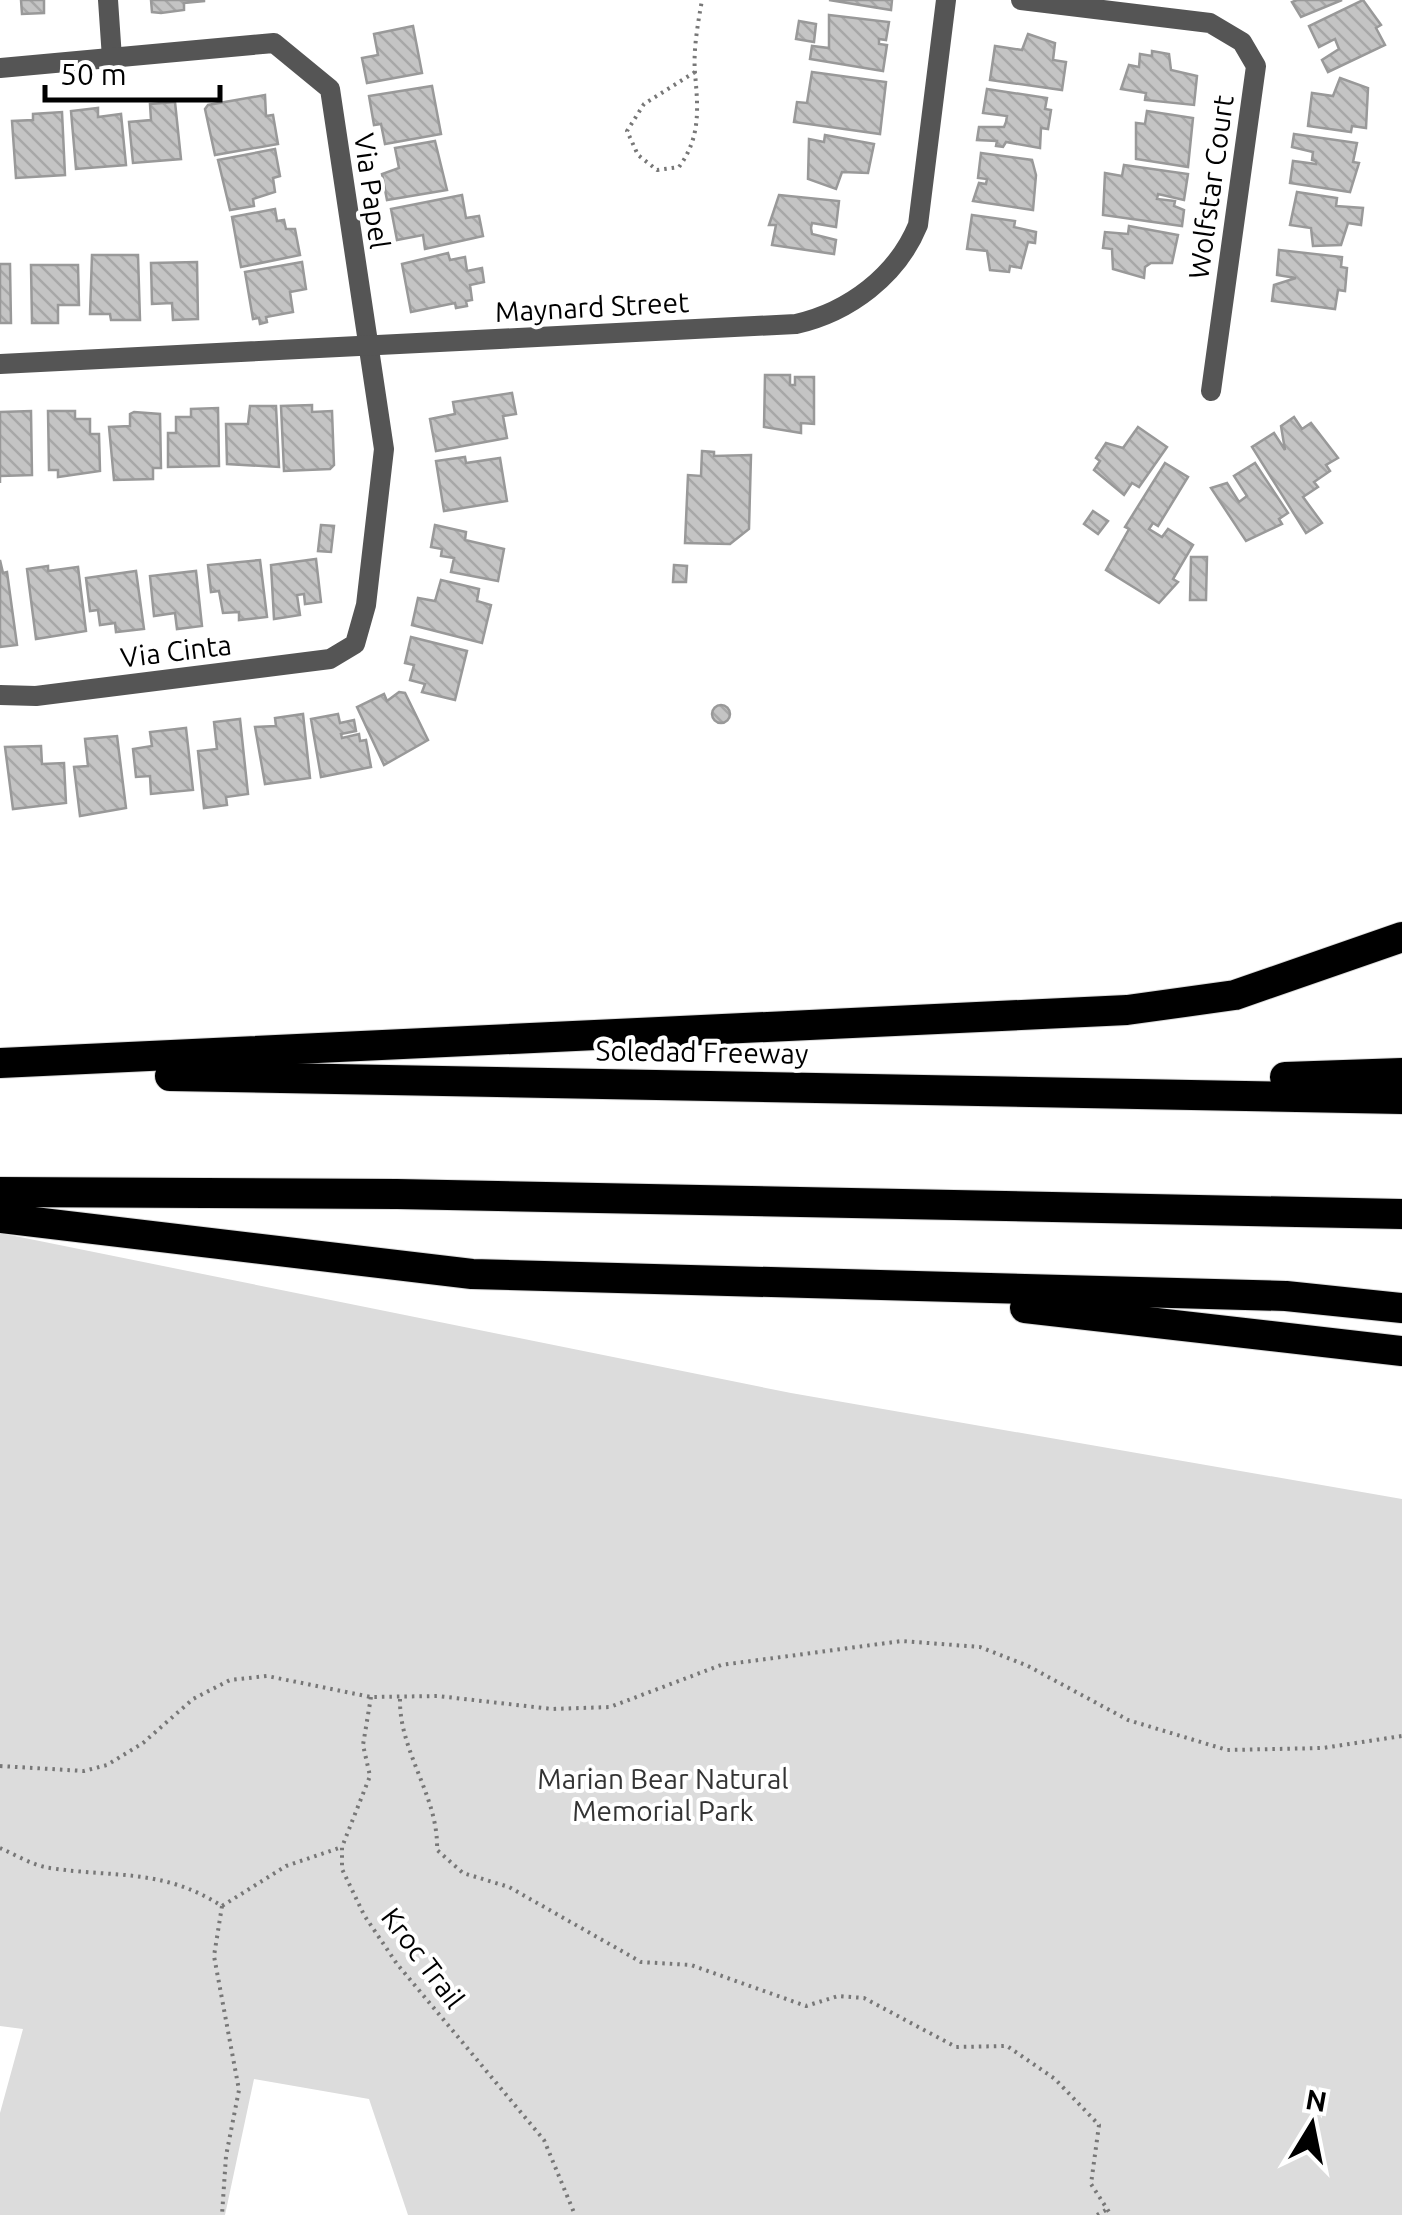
<svg xmlns="http://www.w3.org/2000/svg" width="1402" height="2215" font-family="Ubuntu,sans-serif">
<style>
.park{fill:#dcdcdc}
.building{fill:url(#building-back-hatch);stroke:#999;stroke-width:2.5}
.lines{fill:none;stroke-linecap:round;stroke-linejoin:round}
.motorway-casing{stroke:#dbdbdb;stroke-width:32}
.path{stroke:#777;stroke-width:4;stroke-dasharray:2.5 5;stroke-linecap:butt}
.minor{stroke:#555;stroke-width:20}
.motorway{stroke:#000;stroke-width:30}
.labels{text-anchor:middle;stroke-width:8;stroke-linejoin:round;paint-order:stroke}
.street-label{font-size:28px;fill:#000;stroke:#fff}
.park-label{font-size:28px;fill:#333;stroke:#fff}
</style>
<defs>
<pattern id="building-back-hatch" width="6" height="6" patternUnits="userSpaceOnUse" patternTransform="scale(2.5)"><rect width="6" height="6" fill="#c4c4c4"/><path d="M-1 5l2 2M0 0l6 6M5-1l2 2" fill="none" stroke="#a7a7a7"/></pattern>
</defs>
<rect width="100%" height="100%" fill="#fff"/>
<polygon class="park" points="0,1233 791,1393 1402,1499 1402,2215 408,2215 369,2099 254,2079 225,2215 0,2215 0,2113 23,2029 0,2026"/>
<g class="building">
<polygon points="21,0 44,0 44,13 22,14"/>
<polygon points="151,0 204,0 204,1 184,3 184,10 161,13 152,12"/>
<polygon points="829,0 892,0 891,10"/>
<polygon points="1297,0 1342,0 1301,17 1292,2"/>
<polygon points="1363,0 1381,25 1376,28 1385,45 1328,72 1322,60 1339,49 1335,39 1319,47 1309,26"/>
<polygon points="829,15 889,22 886,40 879,39 879,44 887,45 883,71 810,59 812,46 829,48"/>
<polygon points="799,21 816,24 814,42 796,39"/>
<polygon points="413,26 422,73 367,83 362,58 378,55 374,34"/>
<polygon points="1028,34 1055,43 1053,60 1066,62 1062,90 990,80 995,46 1022,50"/>
<polygon points="1152,51 1169,54 1171,70 1197,76 1194,105 1145,100 1146,93 1121,89 1129,65 1139,67 1140,54 1152,56"/>
<polygon points="812,72 886,82 880,134 794,122 797,102 807,103"/>
<polygon points="1340,78 1368,88 1366,128 1352,126 1351,132 1308,126 1312,93 1333,96"/>
<polygon points="432,86 441,134 385,144 381,124 374,125 369,96"/>
<polygon points="987,89 1047,98 1045,109 1051,110 1048,129 1041,128 1040,148 1006,142 1003,147 996,146 997,141 977,140 979,127 1004,127 1006,122 1007,116 983,113"/>
<polygon points="265,95 266,116 273,115 278,144 215,155 205,109 208,105"/>
<polygon points="175,102 181,159 133,163 129,122 151,120 150,104"/>
<polygon points="98,108 98,117 121,114 126,165 76,169 71,111"/>
<polygon points="1147,111 1193,118 1188,167 1136,159 1136,123 1145,124"/>
<polygon points="62,112 65,175 16,178 12,121 33,120 33,114"/>
<polygon points="1294,134 1357,143 1353,162 1359,163 1350,192 1290,183 1293,161 1316,164 1316,161 1312,160 1313,152 1292,147"/>
<polygon points="825,135 874,144 868,173 842,172 836,189 808,179 809,139 824,142"/>
<polygon points="435,141 447,190 387,200 382,174 399,168 395,148"/>
<polygon points="275,149 280,176 273,178 275,192 253,199 254,206 230,210 218,160"/>
<polygon points="981,153 1032,160 1036,175 1033,210 973,201 979,183 986,184 987,179 978,178"/>
<polygon points="1124,165 1188,174 1184,200 1158,194 1157,199 1175,201 1174,206 1184,210 1182,226 1103,215 1105,173 1122,176"/>
<polygon points="1297,192 1337,198 1336,206 1363,208 1361,225 1348,223 1341,245 1313,246 1311,228 1290,225"/>
<polygon points="462,195 466,218 479,216 483,236 425,249 423,235 397,240 391,209"/>
<polygon points="779,195 839,201 836,227 812,223 811,228 812,234 836,240 834,254 772,245 776,225 769,225"/>
<polygon points="275,209 277,221 284,220 286,229 295,229 300,255 241,267 232,217"/>
<polygon points="972,215 1015,221 1014,227 1036,232 1035,243 1028,242 1021,268 1010,266 1009,272 990,270 987,251 967,249"/>
<polygon points="1129,226 1178,235 1172,263 1151,263 1145,267 1144,278 1113,269 1112,249 1103,248 1105,232 1128,234"/>
<polygon points="1279,250 1342,257 1341,267 1347,268 1345,291 1338,290 1335,309 1272,301 1274,285 1296,278 1277,275"/>
<polygon points="448,253 450,260 465,257 467,271 482,268 484,282 470,285 472,300 466,301 467,306 456,308 455,303 411,312 402,264"/>
<polygon points="92,255 138,255 140,320 111,320 110,314 90,314"/>
<polygon points="197,262 198,319 173,320 172,303 152,304 151,263"/>
<polygon points="302,262 306,289 290,292 293,312 266,317 267,322 260,324 259,318 253,319 245,272"/>
<polygon points="0,264 10,264 11,323 0,323"/>
<polygon points="31,265 78,265 79,305 58,305 58,323 32,323"/>
<polygon points="765,375 790,375 790,385 795,385 795,377 814,377 814,424 801,423 801,433 764,427"/>
<polygon points="512,393 516,414 503,416 507,438 436,451 430,419 455,414 453,402"/>
<polygon points="312,405 312,412 332,411 334,465 330,469 284,471 281,406"/>
<polygon points="250,406 276,406 279,467 227,464 226,424 248,424"/>
<polygon points="218,408 219,466 168,467 168,433 176,433 176,417 191,417 191,409"/>
<polygon points="31,411 32,475 0,476 0,483 0,412"/>
<polygon points="48,411 75,411 75,419 90,419 90,434 99,434 100,471 58,477 58,470 49,470"/>
<polygon points="134,412 160,414 161,468 153,468 153,479 114,480 109,427 130,426 130,414"/>
<polygon points="1294,417 1302,429 1311,423 1338,458 1326,465 1330,471 1314,482 1318,487 1303,497 1322,523 1306,533 1252,447 1274,433 1285,450 1281,426"/>
<polygon points="1138,427 1167,447 1139,487 1132,483 1124,495 1094,470 1100,461 1096,458 1106,443 1123,448"/>
<polygon points="702,451 714,452 714,456 751,455 749,529 730,544 685,543 688,475 701,476"/>
<polygon points="465,457 466,463 500,458 507,501 444,511 436,461"/>
<polygon points="1165,463 1188,477 1158,526 1153,523 1149,529 1162,537 1168,529 1193,545 1173,579 1178,582 1159,603 1106,570 1129,529 1125,527"/>
<polygon points="1255,463 1288,513 1279,519 1282,524 1246,541 1211,488 1227,483 1239,502 1247,496 1234,476"/>
<polygon points="1093,511 1108,521 1098,534 1084,524"/>
<polygon points="321,525 334,526 331,552 318,551"/>
<polygon points="435,525 466,532 465,540 504,549 498,581 451,572 454,558 441,556 442,549 431,547"/>
<polygon points="1191,557 1207,557 1206,600 1190,600"/>
<polygon points="316,559 321,602 305,604 304,594 297,595 300,615 274,619 271,565"/>
<polygon points="0,560 3,573 7,572 17,645 0,647"/>
<polygon points="260,560 267,617 239,620 239,612 223,613 219,591 211,592 208,565"/>
<polygon points="674,565 687,566 686,582 673,582"/>
<polygon points="48,566 48,571 78,567 86,631 36,639 27,569"/>
<polygon points="136,571 144,629 116,632 115,623 100,625 98,610 90,611 86,578"/>
<polygon points="196,571 202,626 177,629 175,613 154,616 150,576"/>
<polygon points="441,580 479,589 477,601 491,605 482,643 412,625 418,598 435,601"/>
<polygon points="411,637 467,651 455,700 422,692 425,684 410,680 414,665 405,663"/>
<polygon points="399,692 405,693 428,740 384,765 357,707 384,694 387,701"/>
<circle cx="721" cy="714" r="9"/>
<polygon points="303,714 310,778 265,784 255,727 276,726 275,718"/>
<polygon points="338,714 340,723 354,720 356,731 341,734 342,738 359,734 360,741 366,740 371,767 321,777 311,719"/>
<polygon points="240,719 248,794 226,797 227,805 204,808 198,751 217,749 214,722"/>
<polygon points="186,728 193,790 151,794 150,776 136,777 133,749 152,746 150,732"/>
<polygon points="117,736 126,808 80,816 74,767 88,766 85,739"/>
<polygon points="41,746 42,764 64,763 66,803 13,809 5,747"/>
</g>
<g class="lines">
<defs>
<g id="motorway">
<polyline points="0,1063 1127,1010 1235,995 1402,937"/>
<polyline points="170,1076 1402,1099"/>
<polyline points="1285,1077 1402,1073"/>
<polyline points="0,1192 397,1194 1402,1214"/>
<polyline points="0,1218 472,1274 1286,1296 1402,1308"/>
<polyline points="1025,1308 1402,1351"/>
</g>
</defs>
<use href="#motorway" class="motorway-casing"/>
<g class="path">
<path d="M695 72 644 104 627 131 638 155 657 170 679 167C701 137 698 108 695 73 693 50 698 23 702 0"/>
<polyline points="371,1697 363,1745 370,1776 342,1847 342,1869 364,1915 397,1964 544,2140 575,2215"/>
<path d="M400 1699C399 1752 439 1797 437 1850L463 1873 509 1887 641 1962 691 1965 806 2006 838 1996 864 1998 956 2047 1007 2046 1055 2079 1099 2125 1091 2184 1111 2215"/>
<polyline points="0,1766 84,1771 107,1765 143,1743 193,1699 230,1680 267,1676 371,1697 438,1696 552,1709 610,1707 721,1665 902,1641 980,1647 1028,1666 1128,1720 1227,1750 1323,1748 1402,1736"/>
<path d="M0 1848C16 1855 34 1866 50 1868 116 1878 162 1868 222 1906L286 1866 342 1847"/>
<polyline points="222,1906 214,1956 239,2090 226,2156 222,2215"/>
<polyline points="1097,2215 1106,2210"/>
</g>
<g class="minor">
<polyline points="108,0 112,58"/>
<polyline points="1021,0 1210,23 1242,42 1256,66 1211,391"/>
<polyline points="0,68 274,43 330,89 384,449 366,605 355,644 330,659 36,696 0,695"/>
<path d="M0 364 796 324C849 312 897 276 918 225L946 0"/>
</g>
<use href="#motorway" class="motorway"/>
</g>
<g class="labels">
<g class="street-label">
<text transform="translate(1211 187) rotate(-82)" y="10">Wolfstar Court</text>
<text transform="translate(372 191) rotate(82)" y="10">Via Papel</text>
<text transform="translate(592 307) rotate(-3)" y="10">Maynard Street</text>
<text transform="translate(176 651) rotate(-7)" y="10">Via Cinta</text>
<text transform="translate(702 1052) rotate(1)" y="10">Soledad Freeway</text>
<text transform="translate(423 1958) rotate(53)" y="10">Kroc Trail</text>
</g>
<g class="park-label">
<text x="663" y="1789">Marian Bear Natural<tspan x="663" dy="32">Memorial Park</tspan></text>
</g>
</g>
<g transform="translate(1312 2125) rotate(10)" stroke="#ffffff" stroke-width="8" paint-order="stroke">
<path d="M0-8L18 38L0 25L-18 38Z" fill="#000000"/>
<text y="-15" font-size="28" font-weight="bold" text-anchor="middle" fill="#000000">N</text>
</g>
<path d="M45 85v15h175v-15" fill="none" stroke="#000000" stroke-width="5"/>
<text x="60" y="85" font-size="30" fill="#000000" stroke="#ffffff" stroke-width="8" paint-order="stroke">50 m</text>
</svg>
